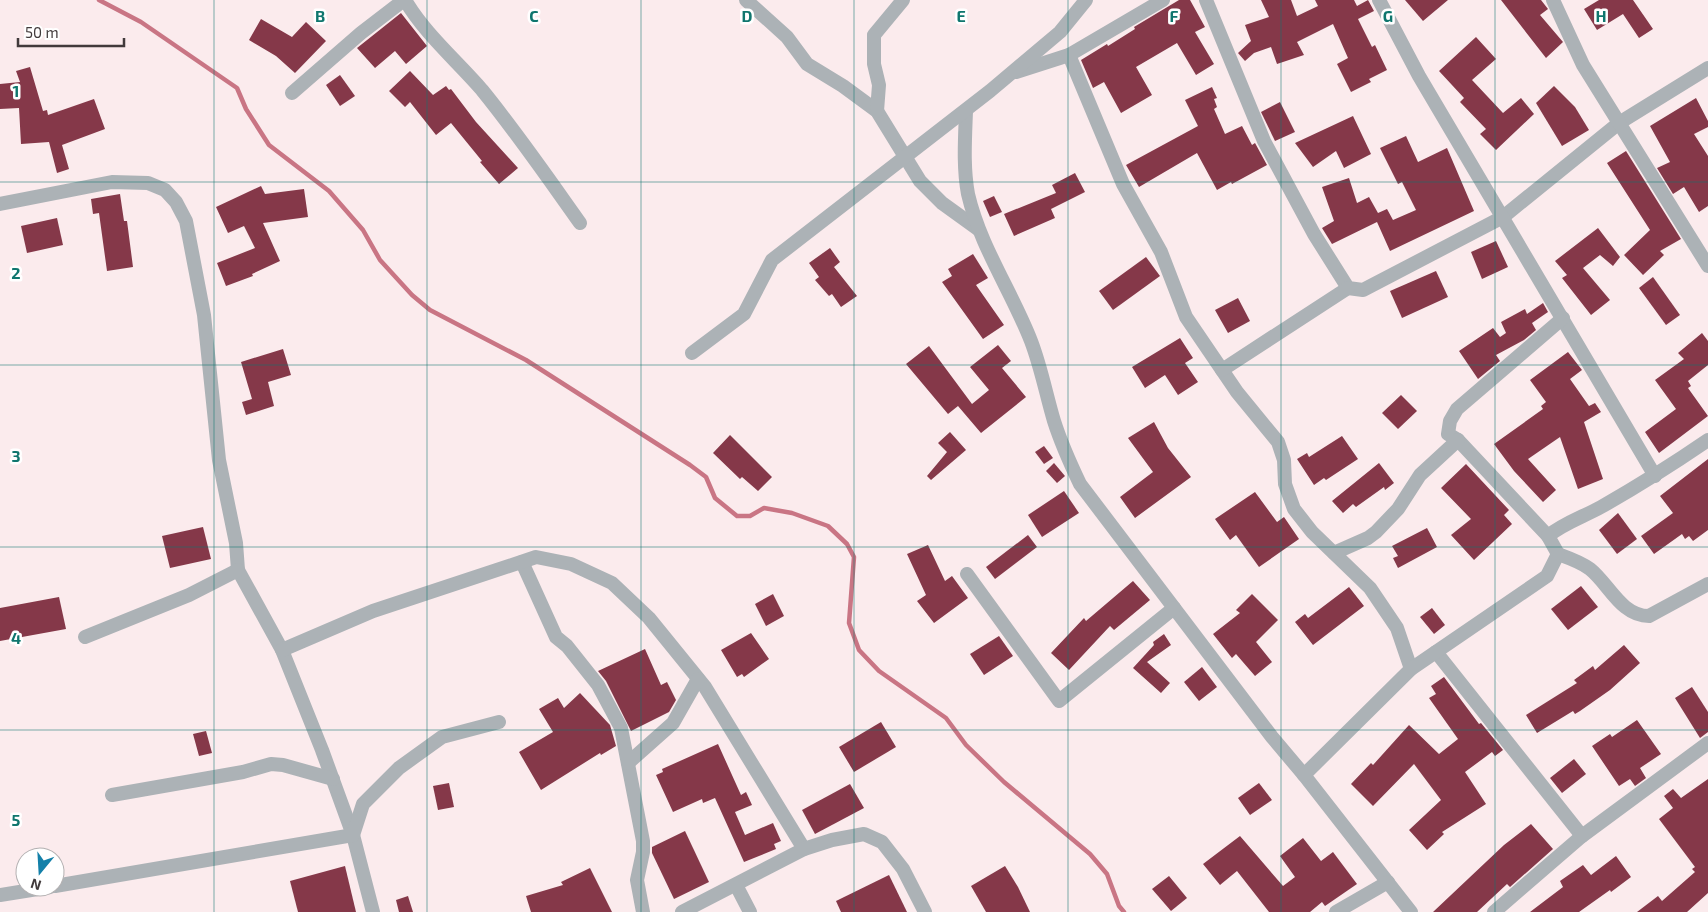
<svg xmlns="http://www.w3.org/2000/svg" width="1708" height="912" font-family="'Exo 2',sans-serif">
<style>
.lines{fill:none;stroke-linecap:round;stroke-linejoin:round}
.stream{stroke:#c97584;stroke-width:4.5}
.building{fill:#853849}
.street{stroke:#acb2b6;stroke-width:14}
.grid{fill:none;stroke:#0f766e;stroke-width:1;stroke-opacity:0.55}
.grid-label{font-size:16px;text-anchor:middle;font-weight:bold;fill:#0f766e;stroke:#fff;stroke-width:5;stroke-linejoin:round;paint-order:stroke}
</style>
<rect width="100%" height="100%" fill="#fbebed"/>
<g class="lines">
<polyline class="stream" points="99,0 141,22 237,88 246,109 269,145 329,191 363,230 380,260 412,295 430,310 526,360 690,465 706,477 715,498 737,516 750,516 764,508 792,513 828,526 847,544 854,557 849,623 859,650 879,671 946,718 966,745 1004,782 1090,854 1107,874 1119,906 1124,912"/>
</g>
<g class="building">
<polygon points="1179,0 1190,0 1205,27 1195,32 1214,64 1196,75 1177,43 1136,67 1152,95 1121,113 1104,82 1093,88 1081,60 1107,44 1108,46 1135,29 1134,27"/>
<polygon points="1261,0 1291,0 1297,16 1318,6 1315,0 1354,0 1357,6 1368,0 1374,11 1358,19 1372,47 1375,45 1387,70 1369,79 1371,82 1351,92 1337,64 1348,58 1333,24 1297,42 1304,55 1277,64 1271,47 1254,53 1245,61 1238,53 1251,41 1245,25 1269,17"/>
<polygon points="1405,0 1448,0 1423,21"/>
<polygon points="1501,0 1541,0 1548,9 1540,15 1563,42 1546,58"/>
<polygon points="1599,0 1633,0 1653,29 1639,38 1623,14 1597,30 1584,9"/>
<polygon points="401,13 427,46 406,64 395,51 375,68 357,48"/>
<polygon points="261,19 292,37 306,22 326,41 295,73 276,56 249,40"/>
<polygon points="1476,37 1496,59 1472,80 1503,113 1521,98 1534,114 1496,150 1480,134 1486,129 1460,102 1464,98 1439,71"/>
<polygon points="30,67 43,111 47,110 48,115 94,99 105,129 62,145 69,169 57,173 49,142 21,144 19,108 0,109 0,84 20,82 16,71"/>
<polygon points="410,71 433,95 446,86 449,90 451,89 476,122 518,168 499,184 480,162 482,161 451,123 436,135 410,102 405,107 389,91"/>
<polygon points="340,75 355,96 340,106 326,85"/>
<polygon points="1554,86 1575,107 1589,130 1562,146 1536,103"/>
<polygon points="1212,87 1217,98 1214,99 1217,107 1214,109 1225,134 1242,126 1252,145 1255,143 1267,165 1232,184 1231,182 1217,190 1197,153 1139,187 1126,165 1198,126 1185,100"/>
<polygon points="1696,98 1708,121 1708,127 1694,134 1708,156 1708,206 1699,212 1684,187 1673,194 1657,168 1670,162 1650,126"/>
<polygon points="1280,102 1295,132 1275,141 1261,112"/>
<polygon points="1353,116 1371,154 1344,168 1336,151 1313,167 1295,143"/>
<polygon points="1406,136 1418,162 1447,148 1474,211 1390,251 1377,222 1332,244 1322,228 1334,221 1322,187 1349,178 1357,203 1369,197 1378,213 1387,209 1393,220 1416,210 1402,182 1398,184 1380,148"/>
<polygon points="1626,151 1681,239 1660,251 1664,255 1643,275 1624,255 1650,230 1607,163"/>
<polygon points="1075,173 1085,192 1051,209 1055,218 1014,236 1004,214 1056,193 1052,185"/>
<polygon points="261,186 265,194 304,189 308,217 263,223 280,261 252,274 253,276 226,286 217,263 255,248 244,226 228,233 216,207"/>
<polygon points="120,194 124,221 127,221 133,267 107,271 99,213 93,214 91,199"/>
<polygon points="994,196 1002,212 990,217 983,201"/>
<polygon points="57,218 63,245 27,253 21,226"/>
<polygon points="1598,228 1620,257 1613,266 1600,255 1583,268 1610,300 1591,315 1562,278 1567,275 1555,261"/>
<polygon points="1496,241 1508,267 1482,279 1471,252"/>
<polygon points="830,248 840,262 834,267 857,296 841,307 832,294 829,296 815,280 819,277 809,263"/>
<polygon points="973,254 988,278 976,285 1004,325 983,339 942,282 952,276 948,269"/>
<polygon points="1146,257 1160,276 1113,310 1099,291"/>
<polygon points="1436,271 1448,297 1402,318 1390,291"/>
<polygon points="1653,277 1680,315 1666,325 1639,288"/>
<polygon points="1238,298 1250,321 1228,333 1215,310"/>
<polygon points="1543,303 1548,312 1532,323 1536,330 1524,340 1496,355 1500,361 1478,379 1459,351 1493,328 1500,337 1506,333 1501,322 1525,309 1527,314"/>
<polygon points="1702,333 1708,341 1708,365 1688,381 1691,386 1688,388 1708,416 1659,453 1645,432 1676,409 1655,380 1684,359 1678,353"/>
<polygon points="1180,338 1193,358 1185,363 1198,382 1178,395 1165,375 1145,388 1132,367"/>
<polygon points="998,345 1011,361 1002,368 1026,397 981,433 958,406 948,414 906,364 929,346 972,404 989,390 970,367"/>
<polygon points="283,349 291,375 268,382 274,406 246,415 242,402 252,399 241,362"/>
<polygon points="1568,352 1582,370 1570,379 1589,406 1595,403 1601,412 1584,422 1603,479 1578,489 1560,437 1528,459 1556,490 1543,502 1514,471 1494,444 1543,409 1541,406 1546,402 1530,380"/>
<polygon points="1401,395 1417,411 1398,429 1382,413"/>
<polygon points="1154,422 1168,448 1191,477 1135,518 1120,497 1153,472 1128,438"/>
<polygon points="950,432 966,450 931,480 927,476 947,452 938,443"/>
<polygon points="730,435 772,477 758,491 742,477 740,479 713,453"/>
<polygon points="1342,436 1358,459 1326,480 1324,478 1314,485 1297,459 1307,453 1309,457"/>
<polygon points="1044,446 1053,458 1044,464 1035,452"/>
<polygon points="1708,459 1708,530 1693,541 1689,536 1685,539 1682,534 1654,554 1641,536 1673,513 1660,496"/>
<polygon points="1054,463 1065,476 1057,483 1046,471"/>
<polygon points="1379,463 1394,483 1385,490 1384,487 1356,507 1353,504 1343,513 1332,501"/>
<polygon points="1466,464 1509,510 1504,515 1512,524 1474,560 1451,535 1471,519 1441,488"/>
<polygon points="1064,491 1079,513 1042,537 1028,515"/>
<polygon points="1255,492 1277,522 1284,517 1299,539 1259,567 1236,535 1230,540 1215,519"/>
<polygon points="1618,513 1637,539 1617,554 1599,530"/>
<polygon points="203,527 211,559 170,568 162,536"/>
<polygon points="1427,528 1437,547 1398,568 1393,558 1398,556 1392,546"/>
<polygon points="1028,535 1037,547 995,579 986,567"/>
<polygon points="928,545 945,581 952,576 968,598 934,623 917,601 926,595 907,554"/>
<polygon points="1133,581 1150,600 1114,630 1110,626 1069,670 1051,653 1084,618 1086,621"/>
<polygon points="1581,586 1598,607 1568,630 1551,609"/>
<polygon points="1349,587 1364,606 1313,645 1295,622 1305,614 1308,618"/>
<polygon points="773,594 784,616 766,626 755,604"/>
<polygon points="1252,594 1278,620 1256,642 1272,662 1255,676 1236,654 1232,658 1213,634 1240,613 1236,610"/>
<polygon points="59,597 66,629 0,641 0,608"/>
<polygon points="1432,608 1445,625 1434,634 1420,617"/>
<polygon points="751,633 769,659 744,677 742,674 737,677 721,650"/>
<polygon points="1164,634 1171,645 1147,662 1170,683 1161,693 1133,668 1154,645 1153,642"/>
<polygon points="999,636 1013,656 984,675 970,654"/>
<polygon points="1624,645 1640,663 1610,690 1580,711 1575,714 1573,711 1537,733 1526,715 1577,683 1574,680 1593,666 1595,670"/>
<polygon points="645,649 661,685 667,682 676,700 669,712 631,731 606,681 598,671"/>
<polygon points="1202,667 1217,687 1199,701 1184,682"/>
<polygon points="1444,677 1479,724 1481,723 1503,750 1495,756 1492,752 1465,772 1486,804 1442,832 1444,834 1427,850 1409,830 1441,800 1414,764 1373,806 1351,784 1371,763 1373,765 1409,725 1439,754 1458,739 1429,698 1436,694 1431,686"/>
<polygon points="1692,687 1708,712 1708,732 1700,738 1675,698"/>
<polygon points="580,693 610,725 616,746 601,755 600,753 541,790 519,752 553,732 539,709 558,698 564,708"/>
<polygon points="1637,720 1661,754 1640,768 1646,778 1635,786 1630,779 1619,786 1592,746 1610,734 1612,737"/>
<polygon points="881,722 896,747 854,772 839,747"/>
<polygon points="206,731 212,753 199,756 193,734"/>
<polygon points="718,744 741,795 746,792 752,805 735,812 745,835 773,823 781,841 774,844 776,849 744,862 715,798 703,803 702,799 673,812 656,775 663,772 662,769"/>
<polygon points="1574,759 1586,774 1562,793 1550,778"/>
<polygon points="1708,779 1708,893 1687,912 1637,912 1658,896 1662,901 1695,872 1692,869 1695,867 1659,819 1673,808 1664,796 1673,789 1681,798"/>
<polygon points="449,783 454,807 438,810 433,786"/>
<polygon points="1259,783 1272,800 1250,815 1238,798"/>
<polygon points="850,784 864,808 815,834 802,810"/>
<polygon points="1531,824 1553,849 1510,887 1507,884 1477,912 1433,912 1504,845"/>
<polygon points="685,831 709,882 674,899 652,853 652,847"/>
<polygon points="1240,836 1283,886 1295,877 1280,856 1303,838 1321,861 1333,852 1357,884 1325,906 1322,902 1310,912 1269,912 1237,871 1220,885 1203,864"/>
<polygon points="1616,856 1631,877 1611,892 1610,890 1579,912 1530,912 1563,887 1560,881 1583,865 1591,875"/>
<polygon points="345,866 356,912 298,912 290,881"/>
<polygon points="1005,866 1018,887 1030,912 986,912 971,886"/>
<polygon points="590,868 612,912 531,912 526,896 563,885 561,882"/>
<polygon points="889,875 907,912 841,912 836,901"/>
<polygon points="1169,876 1187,898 1171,911 1152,889"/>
<polygon points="408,896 413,912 399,912 396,900"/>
</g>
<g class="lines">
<g class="street">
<path d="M405 0C425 34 456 60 482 90 517 133 548 178 580 223"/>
<polyline points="746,0 787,37 807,64 843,86 877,111 920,181 942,203 978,229"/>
<polyline points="1206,0 1264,141 1314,234 1348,288 1363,290 1503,217 1619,123 1708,68"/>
<polyline points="1379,0 1419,76 1655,476"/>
<polyline points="1553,0 1583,65 1708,266"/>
<polyline points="1069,55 1123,184 1161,252 1186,317 1237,392 1278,442 1284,460 1285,484 1294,509 1312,532 1370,588 1397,628 1411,669"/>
<polyline points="1016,72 1069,55 1163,0"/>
<polyline points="292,93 361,33 404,0"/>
<polyline points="877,111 879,85 874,64 874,35 903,0"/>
<path d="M966 111C965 139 963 167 968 194 980 246 1012 292 1031 341 1041 367 1046 394 1054 421 1061 443 1070 463 1080 484L1272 737 1304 775 1411 912"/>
<polyline points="0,204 112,182 148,183 165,190 176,202 186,221 204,315 219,460 236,543 238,570 282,650 322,750 353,835 373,912"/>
<polyline points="692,353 744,314 772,260 990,91 1060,32 1086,0"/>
<polyline points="1222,370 1348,288"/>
<polyline points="1548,536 1458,440 1448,434 1450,421 1457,409 1563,318"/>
<polyline points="1334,553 1368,538 1376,532 1398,509 1420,475 1458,440"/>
<path d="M1558 554C1569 558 1581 562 1590 569 1609 584 1621 616 1649 616L1708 584"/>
<polyline points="522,562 556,637 567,646 598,685 621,728 643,841 643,852 637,880 643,912"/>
<polyline points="967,574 1059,701 1174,608"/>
<polyline points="85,637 189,595 238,570"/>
<polyline points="282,650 373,611 536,557 571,564 612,583 649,618 705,687 804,849"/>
<polyline points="1436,652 1582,836"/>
<polyline points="628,763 673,723 698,679"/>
<path d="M1304 775 1411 669 1547 576 1558 554 1548 536C1564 523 1583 517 1601 507 1638 486 1673 464 1708 440"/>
<polyline points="112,795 243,772 271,764 283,765 333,779"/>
<polyline points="736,885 750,912"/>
<polyline points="55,886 353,835 363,804 399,768 442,737 499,722"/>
<polyline points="0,895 50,887"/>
<polyline points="682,912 804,849 832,840 864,834 882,842 903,869 925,912"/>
<polyline points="1336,912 1388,882"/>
<polyline points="1494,912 1582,836 1708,743"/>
</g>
</g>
<path class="grid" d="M214 0V912M427 0V912M641 0V912M854 0V912M1068 0V912M1281 0V912M1495 0V912M0 182H1708M0 365H1708M0 547H1708M0 730H1708"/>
<g class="grid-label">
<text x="320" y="22">B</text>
<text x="534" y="22">C</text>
<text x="747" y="22">D</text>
<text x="961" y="22">E</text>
<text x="1174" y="22">F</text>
<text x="1388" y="22">G</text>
<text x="1601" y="22">H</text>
<text x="16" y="97">1</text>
<text x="16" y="279">2</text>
<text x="16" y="462">3</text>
<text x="16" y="644">4</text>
<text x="16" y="826">5</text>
</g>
<g transform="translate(40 872) rotate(198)"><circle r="24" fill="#ffffff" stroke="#b3b0b1"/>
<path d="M0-4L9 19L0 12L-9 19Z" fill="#1480a9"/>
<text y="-8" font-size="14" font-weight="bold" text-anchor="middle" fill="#413a3b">N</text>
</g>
<path d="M18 38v8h106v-8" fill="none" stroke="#413a3b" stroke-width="2.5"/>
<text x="25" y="38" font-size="15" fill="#413a3b" stroke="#ffffff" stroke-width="4" paint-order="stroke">50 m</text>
</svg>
